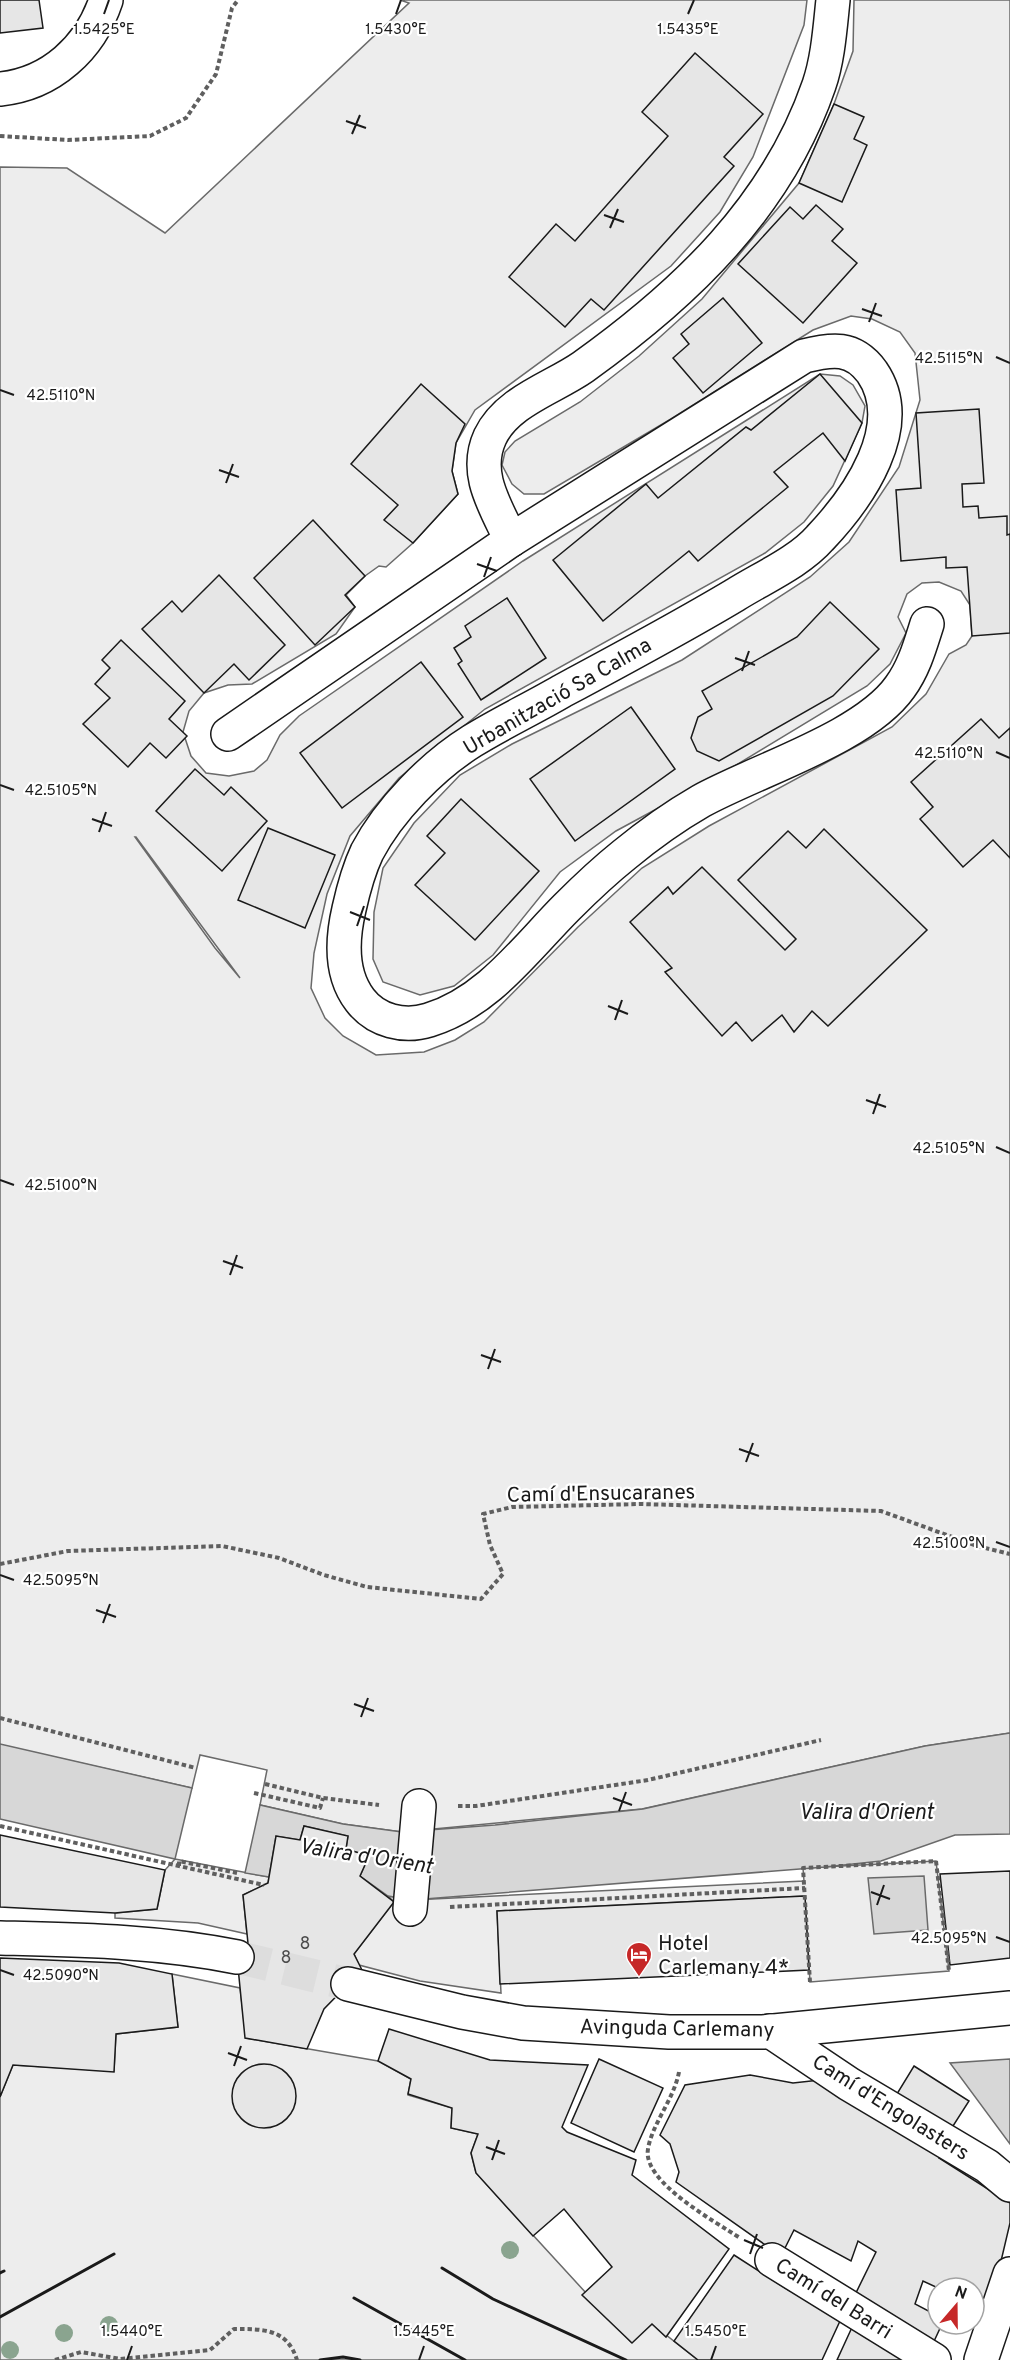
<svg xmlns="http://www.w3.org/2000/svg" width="1010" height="2360" font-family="Overpass,sans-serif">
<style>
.built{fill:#ededed;stroke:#6a6a6a;stroke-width:1.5;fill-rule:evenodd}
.water{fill:#d7d7d7;stroke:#6a6a6a;stroke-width:1.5}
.building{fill:#e6e6e6;stroke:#1a1a1a;stroke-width:1.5}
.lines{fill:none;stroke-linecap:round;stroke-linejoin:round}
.major-tunnel{stroke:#ddd;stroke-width:33;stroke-dasharray:33 16;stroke-linecap:butt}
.minor-casing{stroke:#1a1a1a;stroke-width:36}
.major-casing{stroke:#1a1a1a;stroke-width:36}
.path{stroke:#5f5f5f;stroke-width:4;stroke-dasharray:4.5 3;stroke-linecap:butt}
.minor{stroke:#fff;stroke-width:33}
.major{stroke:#fff;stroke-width:33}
.wall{stroke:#1a1a1a;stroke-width:3}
.tree{fill:#8aa48f}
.ticks{fill:none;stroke:#1a1a1a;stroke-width:2}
.labels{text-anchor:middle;stroke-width:4.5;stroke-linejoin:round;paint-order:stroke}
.number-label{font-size:18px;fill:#4d4d4d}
.street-label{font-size:21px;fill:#1a1a1a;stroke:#fff}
.poi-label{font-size:21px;fill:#1a1a1a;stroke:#fff;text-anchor:start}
.water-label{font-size:22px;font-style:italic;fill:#1a1a1a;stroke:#fff}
.ticks-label{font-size:15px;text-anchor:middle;fill:#1a1a1a;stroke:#fff;stroke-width:4.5;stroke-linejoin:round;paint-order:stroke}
</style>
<rect width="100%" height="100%" fill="#fff"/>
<g class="built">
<path d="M400 0H807L804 25 753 157 720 212 671 266 475 410 456 443 452 471 458 494 413 543 386 567 379 566 365 576 346 595 355 607 336 634 252 684 228 685 204 693 189 711 183 732 191 756 206 773 229 776 254 771 267 760 280 735 299 716 523 561 820 374 840 376 853 385 865 406 862 423 833 486 804 522 765 553 485 709 399 778 350 836 327 894 314 953 311 988 325 1018 343 1036 376 1055 424 1052 455 1040 484 1022 578 927 642 868 709 826 892 727 926 694 949 654 966 645 972 636 970 605 961 591 939 582 922 583 907 594 898 617 906 633 890 664 867 686 723 773 616 831 560 872 493 955 454 986 420 995 383 982 373 959 374 912 383 868 414 823 460 775 512 744 682 660 810 577 849 542 899 467 920 400 915 353 900 332 872 319 851 316 813 330 671 419 544 494H524L512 484 502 465 505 452 515 441 580 402 639 356 702 299 799 183 834 104 853 51 854 0H1010V1733L925 1746 642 1809 402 1832 343 1824 260 1805 267 1770 200 1755 192 1788 0 1745V167L67 168 165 233 409 3ZM135 837H136L240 978 215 948Z"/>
<polygon points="175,1859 269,1877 268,1883 243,1895 247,1934 198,1923 115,1918 115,1913 157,1909 165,1870"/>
<polygon points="936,1861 949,1971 810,1982 805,1896 497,1911 501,1993 420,1981 359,1965 354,1954 394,1902 388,1896 412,1900 804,1881 803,1868"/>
<polygon points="172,1974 240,1988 246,2038 378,2061 411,2079 408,2095 452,2108 451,2128 478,2134 471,2153 476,2173 631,2342 652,2324 698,2360 0,2360 0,2097 13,2065 114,2071 116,2034 178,2027"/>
</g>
<g class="water">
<polygon points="1010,1733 1010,1834 955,1835 881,1861 825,1867 412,1900 388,1896 360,1876 369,1856 346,1849 348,1836 304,1826 300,1840 276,1836 269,1877 245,1873 260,1805 343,1824 402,1832 495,1825 643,1809 925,1746"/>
<polygon points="0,1744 192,1788 175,1859 0,1819"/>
<polygon points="924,1876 928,1930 874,1934 868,1878"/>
<polygon points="1010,2059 1010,2144 950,2063"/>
</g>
<g class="building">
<polygon points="0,0 39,0 43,28 0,33"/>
<polygon points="695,53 763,114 724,157 734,166 604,310 591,299 565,327 509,277 556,224 575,241 668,136 642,112"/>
<polygon points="834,104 864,117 854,139 867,145 842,202 799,183"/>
<polygon points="816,205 843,229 832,241 857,263 803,323 738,264 790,207 803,219"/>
<polygon points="723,298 762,343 703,393 673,358 689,344 681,334"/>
<polygon points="820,374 862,423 845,461 823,433 774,472 788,487 698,561 689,551 603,621 553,560 646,484 658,498 746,427 751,430"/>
<polygon points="421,384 465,424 456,443 452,471 458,494 413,543 384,520 398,505 351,464"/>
<polygon points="979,409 984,483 962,484 963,507 978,506 979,518 1007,516 1007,535 1010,534 1010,633 972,636 967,567 946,568 946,557 901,561 896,490 921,488 916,413"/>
<polygon points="313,520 365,576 345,595 355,607 315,645 254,578"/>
<polygon points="219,575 285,645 249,680 234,664 204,693 142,629 172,601 182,612"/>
<polygon points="507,598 546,658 481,700 458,664 462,661 454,648 471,637 465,626"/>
<polygon points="830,602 879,649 833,696 719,761 697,751 691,738 698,717 712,709 702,691 797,637"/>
<polygon points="121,640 185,701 169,719 187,736 166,758 150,743 128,767 83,724 110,698 95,684 110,668 102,660"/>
<polygon points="421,662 463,717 342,808 300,753"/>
<polygon points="631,707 675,769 575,841 530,779"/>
<polygon points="981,719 999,738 1010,728 1010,858 993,840 963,867 920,819 933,807 911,782"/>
<polygon points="195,769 224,795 231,787 267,821 222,871 156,811"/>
<polygon points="461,799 539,871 475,940 415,885 445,853 427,836"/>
<polygon points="268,828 335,855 305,928 238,900"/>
<polygon points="824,829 927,930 828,1026 812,1011 794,1032 782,1015 752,1041 736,1022 722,1036 665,972 672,968 630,922 668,887 673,894 702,867 785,950 796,939 738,880 788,831 806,848"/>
<polygon points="304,1826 348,1836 346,1849 369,1856 360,1876 394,1902 354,1954 362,1970 324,2009 307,2049 245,2038 237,1957 249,1953 243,1895 268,1883 276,1836 300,1840"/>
<polygon points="0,1835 165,1870 157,1909 115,1913 0,1907"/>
<polygon points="1010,1871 1010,1958 950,1965 940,1874"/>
<polygon points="805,1896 809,1970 500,1984 497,1911"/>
<polygon points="0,1958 119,1963 172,1974 178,2027 116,2034 114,2072 13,2065 0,2097"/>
<polygon points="389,2029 490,2060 588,2065 562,2127 567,2132 636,2160 632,2175 729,2249 666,2337 652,2324 632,2343 582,2295 612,2267 564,2209 533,2236 476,2173 471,2153 478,2134 451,2128 452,2108 408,2094 411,2079 378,2061"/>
<polygon points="599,2059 663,2088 634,2152 571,2123"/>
<circle cx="264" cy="2096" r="32"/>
<polygon points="914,2066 969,2101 946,2137 892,2102"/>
<polygon points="750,2075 793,2083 820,2080 943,2152 939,2158 1010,2203 1010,2223 989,2312 974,2305 974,2288 938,2288 923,2281 915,2304 938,2316 938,2324 942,2324 930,2350 947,2360 837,2360 854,2323 850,2305 876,2252 858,2241 851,2261 794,2230 781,2256 676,2182 679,2172 670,2144 660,2135 685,2085"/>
<polygon points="734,2255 790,2291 794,2286 836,2310 840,2321 822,2360 698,2360 674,2341"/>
</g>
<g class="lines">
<polyline class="major-tunnel" points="237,1957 348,1984"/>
<defs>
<g id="minor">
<path d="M0 89C51 84 90 48 106 0"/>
<path d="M511 540C496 507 473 474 490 437 507 401 553 388 583 367 685 294 777 207 819 85 828 59 830 28 833 0"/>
<path d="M228 734 511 540 804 356C832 349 853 346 872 372 909 426 858 498 820 538 799 562 762 578 735 595 678 629 620 660 562 691 533 708 501 723 472 741 432 766 389 810 367 852 359 869 353 891 349 909 342 939 340 974 360 1000 376 1021 404 1028 429 1020 488 1002 525 949 567 907 585 889 604 871 624 855 647 836 675 816 701 801 757 770 864 738 900 687 914 668 920 646 927 624"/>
<polyline points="410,1909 419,1806"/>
<polyline points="770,2031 849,2084 987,2166 1010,2185"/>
<polyline points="772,2260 934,2360"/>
<polyline points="981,2360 1010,2274"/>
</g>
<g id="major">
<path d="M0 1938C80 1940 158 1941 237 1957"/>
<polyline points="348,1984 462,2012 523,2023 669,2032 763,2032 1010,2008"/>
</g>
</defs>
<use href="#minor" class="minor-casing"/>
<use href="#major" class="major-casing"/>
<g class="path">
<polyline points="0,136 68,140 150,136 186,118 216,74 232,8 238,0"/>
<polyline points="0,1564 68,1551 222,1546 279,1558 324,1575 367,1587 481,1599 503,1574 490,1545 483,1514 512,1507 640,1504 881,1511 977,1546 1010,1554"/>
<polyline points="0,1718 196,1768"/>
<polyline points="265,1784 323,1798 379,1805"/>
<polyline points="254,1793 320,1808 323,1798"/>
<polyline points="458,1806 476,1806 648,1780 821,1740"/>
<polyline points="0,1826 264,1885"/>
<polyline points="179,1866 179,1861 237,1873"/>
<polyline points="450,1907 805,1888"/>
<polyline points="810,1982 803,1868 936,1861 949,1971"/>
<path d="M679 2072C674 2099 652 2124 648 2149 642 2182 716 2222 740 2238"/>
<path d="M55 2360 81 2352 120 2359 210 2350 234 2329C262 2329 287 2328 297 2360"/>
</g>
<use href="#minor" class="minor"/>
<use href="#major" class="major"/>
<g class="wall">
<polyline points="442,2268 493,2299 626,2360"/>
<polyline points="0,2273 4,2271"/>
<polyline points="354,2298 465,2360"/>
<polyline points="0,2317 114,2254"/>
<polyline points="320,2360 343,2357 360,2360"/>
</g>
</g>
<g class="tree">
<circle cx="510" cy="2250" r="9"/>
<circle cx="109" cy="2325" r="9"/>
<circle cx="64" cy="2333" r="9"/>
<circle cx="10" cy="2350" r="9"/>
</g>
<path class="ticks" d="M104 14 109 0M396 14 401 0M688 14 694 0M346 121 366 128M352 134 360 115M604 215 624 222M610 228 618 209M862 309 882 316M869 322 876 303M996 357 1010 363M0 390 14 395M219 470 239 477M226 483 233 464M477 564 497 571M484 577 491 557M735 658 755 665M742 671 749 651M996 752 1010 758M0 785 14 790M92 819 112 826M99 832 106 812M350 912 370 920M357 926 364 906M608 1006 628 1014M615 1020 622 1000M866 1100 886 1107M873 1114 880 1094M996 1147 1010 1153M0 1180 14 1185M223 1261 243 1268M230 1275 237 1255M481 1355 501 1362M488 1369 495 1349M739 1449 759 1456M746 1462 753 1443M996 1542 1010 1547M0 1575 14 1580M96 1610 116 1617M103 1623 110 1604M354 1704 374 1711M361 1717 368 1698M613 1798 632 1805M619 1811 626 1792M871 1892 890 1899M877 1905 884 1885M996 1937 1010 1942M0 1970 14 1975M228 2053 247 2060M234 2066 241 2046M486 2147 505 2154M492 2160 499 2140M744 2240 763 2248M750 2254 757 2234M127 2360 132 2346M419 2360 424 2346M711 2360 716 2346"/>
<defs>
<symbol id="hotel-pin" viewBox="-11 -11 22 30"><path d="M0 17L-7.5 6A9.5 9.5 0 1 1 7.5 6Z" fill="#c62828" stroke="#fff"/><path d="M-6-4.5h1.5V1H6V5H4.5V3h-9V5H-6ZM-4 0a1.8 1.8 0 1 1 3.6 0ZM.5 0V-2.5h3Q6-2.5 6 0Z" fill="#fff"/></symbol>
</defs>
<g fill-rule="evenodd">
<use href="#hotel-pin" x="624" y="1940" width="30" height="40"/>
</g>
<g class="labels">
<g class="number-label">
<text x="305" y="1949">8</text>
<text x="286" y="1963">8</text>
</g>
<g class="street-label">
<text transform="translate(557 696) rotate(-30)" y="7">Urbanització Sa Calma</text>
<text transform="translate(601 1493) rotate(-1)" y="7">Camí d'Ensucaranes</text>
<text transform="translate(677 2028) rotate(1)" y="7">Avinguda Carlemany</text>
<text transform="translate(891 2107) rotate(32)" y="7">Camí d'Engolasters</text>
<text transform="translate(834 2298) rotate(32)" y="7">Camí del Barri</text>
</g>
<g class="poi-label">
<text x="658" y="1950">Hotel<tspan x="658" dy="24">Carlemany 4*</tspan></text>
</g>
<g class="water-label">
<text x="866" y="1819">Valira d'Orient</text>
<text transform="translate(366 1855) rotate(9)" y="8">Valira d'Orient</text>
</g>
</g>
<g class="ticks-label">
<text x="104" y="34">1.5425°E</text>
<text x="688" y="34">1.5435°E</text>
<text x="396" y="34">1.5430°E</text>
<text x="949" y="363">42.5115°N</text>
<text x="61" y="400">42.5110°N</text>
<text x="949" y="758">42.5110°N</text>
<text x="61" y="795">42.5105°N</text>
<text x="949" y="1153">42.5105°N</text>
<text x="61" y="1190">42.5100°N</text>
<text x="949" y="1548">42.5100°N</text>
<text x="61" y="1585">42.5095°N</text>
<text x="949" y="1943">42.5095°N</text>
<text x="61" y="1980">42.5090°N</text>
<text x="132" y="2336">1.5440°E</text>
<text x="424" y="2336">1.5445°E</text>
<text x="716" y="2336">1.5450°E</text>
</g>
<g transform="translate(956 2306) rotate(20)"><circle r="28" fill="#ffffff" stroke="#a3a3a3" stroke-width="1.5"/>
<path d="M0-4.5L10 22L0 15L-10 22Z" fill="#c62828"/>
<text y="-9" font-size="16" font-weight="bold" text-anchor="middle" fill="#1a1a1a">N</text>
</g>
</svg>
